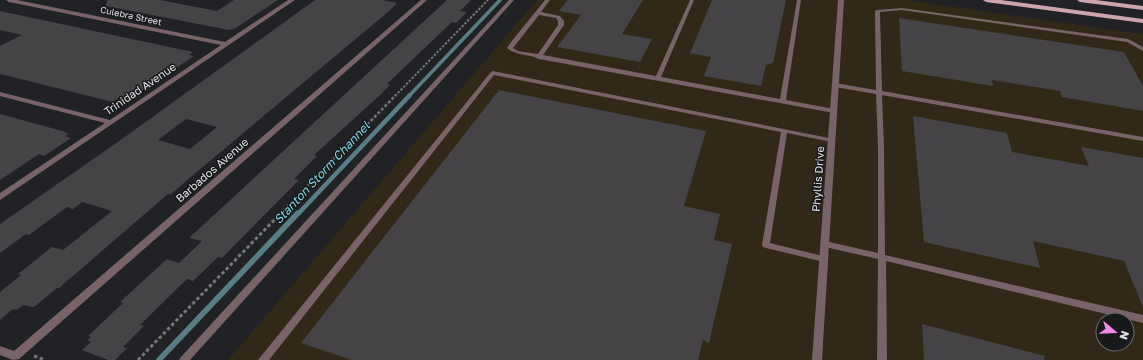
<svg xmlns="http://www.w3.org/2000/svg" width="1143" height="360" font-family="'Golos Text',sans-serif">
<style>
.industrial{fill:#312818;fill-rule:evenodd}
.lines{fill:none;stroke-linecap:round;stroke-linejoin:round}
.stream-far2{stroke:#577e85;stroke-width:3.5}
.stream-far1{stroke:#577e85;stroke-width:4.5}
.stream{stroke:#577e85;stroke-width:5.5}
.building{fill:#454346;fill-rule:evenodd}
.path-far2{stroke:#757679;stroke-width:2;stroke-dasharray:2.5 1.5;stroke-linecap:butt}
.path-far1{stroke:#757679;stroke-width:2.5;stroke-dasharray:3 2;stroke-linecap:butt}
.path{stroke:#757679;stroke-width:3;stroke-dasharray:3.5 2.5;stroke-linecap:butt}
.service{fill:#776368;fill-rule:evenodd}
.minor{fill:#776368;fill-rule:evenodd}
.tertiary{fill:#776368;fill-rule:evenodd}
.primary{fill:#cda5af;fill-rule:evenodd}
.labels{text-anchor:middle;stroke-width:3;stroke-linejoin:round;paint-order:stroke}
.far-street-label{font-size:9px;fill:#e2e3e5;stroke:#18191b}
.street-label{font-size:11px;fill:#e2e3e5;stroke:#18191b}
.water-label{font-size:12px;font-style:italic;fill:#7ed6e8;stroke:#18191b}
</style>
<rect width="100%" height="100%" fill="#212225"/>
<path class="industrial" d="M537 0H907L1143 34V360H228ZM1103 320H1127V344H1103Z"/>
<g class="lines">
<polyline class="stream-far2" points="409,96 500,0"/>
<polyline class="stream-far1" points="298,214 410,95"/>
<polyline class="stream" points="159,360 298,213"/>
</g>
<g class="building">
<polygon points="107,0 160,0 217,11 234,0 278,0 234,29 229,30 106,6"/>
<path d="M315 0H382L397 3 388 12 192 176 170 195 168 194 59 288H57L34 307 23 305 17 310 13 309 0 320V292L21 275 18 274 52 247 63 250 112 211 82 202 73 209 67 207 29 235 26 234 0 253V224L122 139ZM186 119 217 127 190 149 158 140Z"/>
<polygon points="447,0 471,0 460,11 467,12 456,23 452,22 387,84 390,85 379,96 314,155 317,156 294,179 299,180 222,258 218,257 193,281 187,279 140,325 144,326 123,347 127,348 115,360 108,360 82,350 91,342 87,340 91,337 88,336 123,303 120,302 167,259 179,263 202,241 189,238"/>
<polygon points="568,0 643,0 622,34 652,39 640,62 557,47 581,15 559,11"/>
<polygon points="712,0 786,0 773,63 766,65 761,86 704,76 711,57 690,53"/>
<polygon points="0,11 193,52 189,55 194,56 127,101 118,98 113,102 97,98 0,74 0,46 22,35 0,30"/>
<polygon points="899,18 1124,52 1143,86 1143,111 1062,97 1060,91 992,80 993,86 902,71"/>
<polygon points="499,90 706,131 684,206 720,214 714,240 732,244 709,343 703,340 698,360 352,360 301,343"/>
<polygon points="0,114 66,132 65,133 69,134 65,136 71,138 44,156 39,154 0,180"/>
<polygon points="913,116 1007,133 1012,152 1089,166 1081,147 1143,158 1143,307 1124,261 1033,241 1040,268 924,242"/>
<polygon points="922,324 1045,356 1044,360 924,360"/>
</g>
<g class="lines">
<polyline class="path-far2" points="395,96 488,0"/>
<polyline class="path-far1" points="280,214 396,95"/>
<g class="path">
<polyline points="34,356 45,360"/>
<polyline points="138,360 281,213"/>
</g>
<g class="service">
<polygon points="509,0 514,0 190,360 179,360 181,357"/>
<path d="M545 0H550L541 12 560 16 564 21V25L543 55 656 76 690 0H694L661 77 780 99 797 0H801L786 100 834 109 837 111 834 113 539 59C529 54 516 56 507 48L511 42ZM539 15 556 18 558 21V25L538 54 518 51 513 48Z"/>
<polygon points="902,8 1128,39 1143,47 1143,51 1127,42 902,10 880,12 882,91 1143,137 1143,141 882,95 884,147 885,255 1143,315 1143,323 886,261 887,360 877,360 878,259 825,247 822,246 821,244 822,242 825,241 878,253 878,147 876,94 835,87 832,85 835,83 876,90 875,11 877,10"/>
<polygon points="493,71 834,139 835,140 834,141 832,142 787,133 770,243 827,257 828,259 827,261 824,262 766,248 763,247 762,245 781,132 494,75 269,360 258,360 491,72"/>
</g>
<g class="minor">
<polygon points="6,0 17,0 225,42 288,0 295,0 0,200 0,193 105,123 0,96 0,92 110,120 221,45 9,2"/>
<polygon points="421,0 427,0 19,359 13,360 0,355 0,346 14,351"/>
</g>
<polygon class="tertiary" points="838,0 844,0 822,360 812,360"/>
<g class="primary">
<polygon points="983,0 1001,0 1143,19 1143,23 986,2"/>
<polygon points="1077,0 1096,0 1143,6 1143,10 1080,2"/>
</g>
</g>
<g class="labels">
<g class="far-street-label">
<text transform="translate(131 16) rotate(12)" y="3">Culebra Street</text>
</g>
<g class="street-label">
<text transform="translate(140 89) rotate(-34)" y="4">Trinidad Avenue</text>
<text transform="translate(212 170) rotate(-41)" y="4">Barbados Avenue</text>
<text transform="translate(818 179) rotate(-86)" y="4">Phyllis Drive</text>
</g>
<g class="water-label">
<text transform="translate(322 173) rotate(-47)" y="4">Stanton Storm Channel</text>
</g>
</g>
<g transform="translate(1115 332) rotate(109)"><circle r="19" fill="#18191b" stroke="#696a6c"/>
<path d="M0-3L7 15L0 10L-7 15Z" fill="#f689ee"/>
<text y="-6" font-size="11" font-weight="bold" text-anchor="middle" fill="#e2e3e5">N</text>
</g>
</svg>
